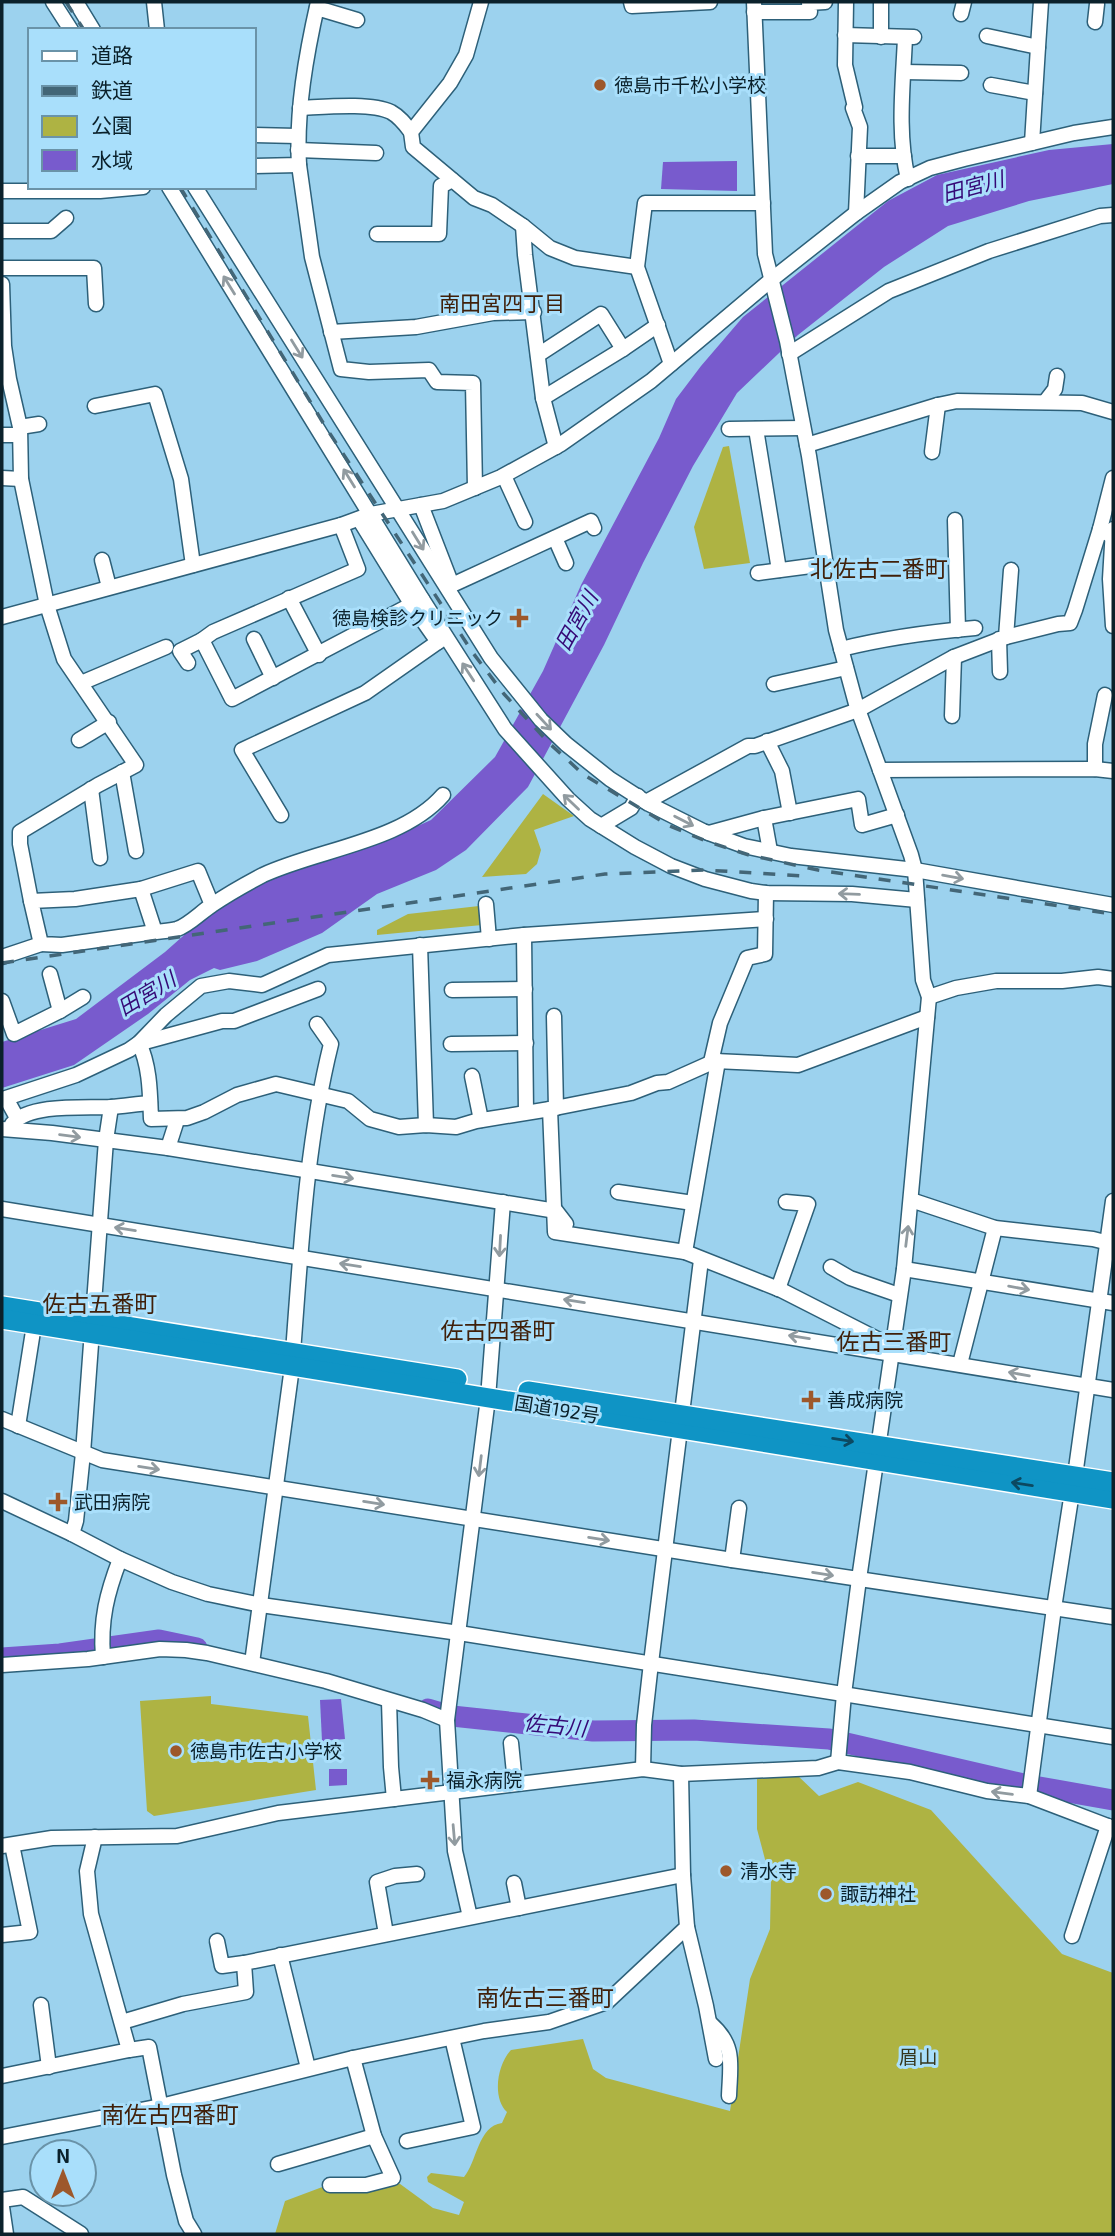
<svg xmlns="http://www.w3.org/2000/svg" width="1115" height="2236" font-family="'Exo 2','Noto Sans JP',sans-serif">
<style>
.green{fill:#aeb343}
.water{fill:#785bcd}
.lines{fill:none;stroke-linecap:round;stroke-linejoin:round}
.river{stroke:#785bcd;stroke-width:21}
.minor-casing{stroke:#2d6079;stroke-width:17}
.highway-casing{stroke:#fff;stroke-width:22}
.minor{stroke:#fff;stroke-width:14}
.highway{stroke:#0f94c5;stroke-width:19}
.rail{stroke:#436677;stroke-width:3.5;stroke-dasharray:12 12;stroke-linecap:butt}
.oneway{stroke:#919ba0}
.oneway2{stroke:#0c4961}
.poi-dot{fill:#9d582b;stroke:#a9dffb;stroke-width:2.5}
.labels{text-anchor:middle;stroke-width:6;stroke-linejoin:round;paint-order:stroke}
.poi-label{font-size:19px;fill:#0b212b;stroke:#a9dffb;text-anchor:start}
.street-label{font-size:19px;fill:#0b212b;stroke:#a9dffb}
.park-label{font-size:19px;fill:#35371e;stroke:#a9dffb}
.water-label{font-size:21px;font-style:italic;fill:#350876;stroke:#a9dffb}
.neighbourhood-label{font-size:21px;fill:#40200a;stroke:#a9dffb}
.quarter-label{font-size:23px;fill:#40200a;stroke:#a9dffb}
</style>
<rect width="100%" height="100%" fill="#9cd2ee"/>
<g class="green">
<polygon points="729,446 750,563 704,569 694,527 723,447"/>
<polygon points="543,794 574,816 534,830 541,850 537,864 526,874 482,877"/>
<polygon points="479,906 482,925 377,935 377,930 408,914"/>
<polygon points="211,1696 211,1704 308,1716 316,1790 154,1816 147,1811 140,1701"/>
<path d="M796 1774 819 1796 858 1782 931 1810 1062 1954 1113 1973V2234H275L285 2201 325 2186 396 2181 433 2208 459 2215 464 2202 428 2182 427 2177 431 2173 464 2177C477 2162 478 2126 502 2123L507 2112C492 2098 497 2065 511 2050L583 2039 593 2069 606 2078 730 2111 750 1979 770 1929 771 1882 757 1829V1778Z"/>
</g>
<g class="water">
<polygon points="1113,144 1113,184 1029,201 948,226 884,267 798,335 737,393 693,466 643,563 604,645 528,787 466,850 436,870 377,894 322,933 257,961 220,970 214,968 190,980 148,1014 74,1065 2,1088 2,1042 76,1019 165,952 226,898 311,864 400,834 431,820 495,757 543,671 581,585 659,438 676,399 701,366 743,317 888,201 937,175 1049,150"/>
<polygon points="737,161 737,191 661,189 663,162"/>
<polygon points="341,1699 345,1739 322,1741 320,1700"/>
<polygon points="329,1769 347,1769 347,1785 329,1786"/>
</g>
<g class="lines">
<g class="river">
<polyline points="2,1658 60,1654 159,1640 197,1648"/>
<polyline points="428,1709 452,1716 593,1731 694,1730 829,1739 1028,1785 1113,1800"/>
</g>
<defs>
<g id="minor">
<polyline points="53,2 71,30"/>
<polyline points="76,2 93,30"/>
<polyline points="154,2 157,30"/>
<polyline points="481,2 466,55 450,83 411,132 413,147 474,198 492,205 523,226"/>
<polyline points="631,2 632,6 710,2"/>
<polyline points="754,2 765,254 787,341 809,456 836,630 856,704 911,855 915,870 923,980 929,997 904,1269 859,1579 844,1694 838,1762"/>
<polyline points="846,2 845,65 855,107 853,108 860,127 856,213"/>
<polyline points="317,8 357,20"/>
<polyline points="754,12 810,12 809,3 825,2"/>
<polyline points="961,14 964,2"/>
<polyline points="1095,22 1097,4"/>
<polyline points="845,35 914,37"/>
<polyline points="987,36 1038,47 1041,2"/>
<polyline points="881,37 881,2"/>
<path d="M905 38C903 84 897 134 908 179"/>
<polyline points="904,72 961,73"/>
<polyline points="991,85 1035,93"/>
<path d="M300 108C323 107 371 102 391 112 400 117 405 124 411 132"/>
<polyline points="254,135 297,136"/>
<polyline points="1032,143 1038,47"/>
<polyline points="298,150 376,153"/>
<polyline points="858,156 904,156"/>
<polyline points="299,165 312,257 341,369 369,372 429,370 437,382 473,383 475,488"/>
<path d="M254 166 299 165C296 111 306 55 318 2"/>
<polyline points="169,187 422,599 505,729 568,799 590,819 635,847 671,866 705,879 751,891 766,893 852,894 917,900"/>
<polyline points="195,187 491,658 541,720 566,744 610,779 649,804 703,831 744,846 791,856 915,870 1113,905"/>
<polyline points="2,191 100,191 143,187"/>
<polyline points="2,231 51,231 66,218"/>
<polyline points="377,234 439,234 441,186 452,180"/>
<polyline points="2,268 94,268 96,304"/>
<polyline points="2,284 4,346 9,379 20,427 21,479 47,605 64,659 136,765 98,785 20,832 20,844 31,901"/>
<polyline points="331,332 416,327 493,313 534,312"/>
<polyline points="789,354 889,291 989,251 1100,216 1113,215"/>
<polyline points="538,355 601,314 623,349 658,325"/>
<polyline points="671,364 637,267 645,203 763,203"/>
<polyline points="543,398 623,349"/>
<polyline points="1045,402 1055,389 1057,376"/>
<polyline points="95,406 155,394 181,479 193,565"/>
<polyline points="20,427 39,424"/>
<polyline points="729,429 803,428"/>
<polyline points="756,429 779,570"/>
<polyline points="2,435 19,435"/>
<polyline points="807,445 938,405 957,401 1082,403 1113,412"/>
<polyline points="556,447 543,398 525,255 523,226 550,248 575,258 637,267"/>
<polyline points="932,452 938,405"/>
<polyline points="504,476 525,522"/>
<polyline points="2,478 21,479"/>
<polyline points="421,505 452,585"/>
<polyline points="359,519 412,605 438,642"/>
<polyline points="955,520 958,630"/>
<polyline points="341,525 358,569 213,632 202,640 232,699 422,599"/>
<polyline points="1100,529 1113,478"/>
<polyline points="1113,529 1110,579 1113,626"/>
<polyline points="555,538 566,563"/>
<polyline points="102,560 109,587"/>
<polyline points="758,573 826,564"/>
<polyline points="452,585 591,521 594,528"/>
<polyline points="289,598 319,655"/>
<polyline points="2,617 341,525 371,514 443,501 501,477 561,444 651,381 771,280 856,213 900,182 930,168 964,159 1074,133 1113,127"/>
<polyline points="1006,637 1011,570"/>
<polyline points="254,639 273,678"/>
<polyline points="999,639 1000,672"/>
<path d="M841 649C885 638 929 632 975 628"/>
<polyline points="188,663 180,651 202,640"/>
<polyline points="81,683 166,647"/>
<polyline points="774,684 846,668"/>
<polyline points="952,716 954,657"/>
<polyline points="79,740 109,722"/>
<polyline points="767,741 782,771 790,813"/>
<polyline points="1095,769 1095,744 1105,695"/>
<polyline points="880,770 1095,769 1113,771"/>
<polyline points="122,772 136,851"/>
<polyline points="91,789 100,858"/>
<polyline points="646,802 748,746 755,746 858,710 954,657 1006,637 1058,624 1070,623 1075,610 1100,529 1113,537"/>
<polyline points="281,815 242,750 365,693 445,637"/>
<polyline points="764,818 770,851"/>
<polyline points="601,826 631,808 638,796"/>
<polyline points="709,833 764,818 858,799 862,825 897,815"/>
<polyline points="141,889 75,899 31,901 41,944 62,945 155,932"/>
<polyline points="486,904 489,939"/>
<path d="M212 905 198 871 141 889 155 932C162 931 170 931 177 929 189 925 201 912 212 905 228 894 246 884 263 875 319 849 402 842 443 795"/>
<polyline points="524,935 526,1112"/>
<polyline points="420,945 426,1125"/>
<polyline points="2,957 41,944"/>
<polyline points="50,974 60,1011"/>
<polyline points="452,990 525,989"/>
<polyline points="929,997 956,988 996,981 1062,981 1098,977 1113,979"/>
<polyline points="2,1001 14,1034 60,1011 83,997"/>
<polyline points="554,1016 556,1108"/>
<path d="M139 1043C150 1066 150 1094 151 1119L187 1118 204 1112 237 1095 276 1084 348 1101 370 1119 399 1127 426 1125 456 1127 476 1121 550 1109 631 1093 657 1083 668 1082 715 1061 798 1065 927 1017"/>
<polyline points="141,1043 222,1021 234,1021 318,989"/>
<polyline points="451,1044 526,1043"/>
<polyline points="711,1062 720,1023 747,958 765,954 766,893"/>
<polyline points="472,1076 481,1120"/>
<polyline points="550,1109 555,1232 685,1252 781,1290 891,1346"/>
<polyline points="17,1118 6,1098 76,1075 129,1050 139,1043 166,1015 201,986 229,981 262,985 328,955 524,935 766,919"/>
<path d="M12 1124C30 1103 85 1108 111 1107 124 1106 137 1104 150 1103"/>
<polyline points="2,1129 52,1133 168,1148 556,1211 566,1224"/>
<polyline points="168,1148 177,1120"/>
<polyline points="618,1192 693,1203"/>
<polyline points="911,1200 995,1228 1093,1239 1113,1244"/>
<polyline points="2,1209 1113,1390"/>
<polyline points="685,1252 718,1061"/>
<polyline points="831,1267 850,1278 899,1295"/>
<polyline points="904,1269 1113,1303"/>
<polyline points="778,1289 808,1204 786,1202"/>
<path d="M293 1352C301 1249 306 1145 331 1044L317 1024"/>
<polyline points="960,1364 995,1228"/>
<polyline points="2,1419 102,1460 732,1560 1113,1617"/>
<polyline points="18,1426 34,1325"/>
<polyline points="1075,1476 1113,1201"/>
<polyline points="2,1501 72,1534 120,1559 172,1582 208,1594 261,1605 459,1633 1113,1737"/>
<polyline points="72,1534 76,1521 83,1453 106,1140 111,1107"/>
<polyline points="732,1560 739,1508"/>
<path d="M103 1657C100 1620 107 1593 120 1559"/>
<polyline points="252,1663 292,1367"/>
<polyline points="2,1665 88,1659 160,1649 186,1650 207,1653 326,1681 423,1710 447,1720"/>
<polyline points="389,1701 391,1767 394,1799"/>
<polyline points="511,1743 515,1783"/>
<polyline points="643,1769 644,1725 651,1663 701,1260"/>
<polyline points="1029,1796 1054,1608 1072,1492"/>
<polyline points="2,1846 52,1838 177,1836 278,1813 643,1769 681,1774 818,1768 838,1762 910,1772 987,1791 1029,1796 1113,1828"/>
<polyline points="514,1883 519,1908"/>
<polyline points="470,1917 455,1851 447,1720 488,1398 503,1202"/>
<polyline points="687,1927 706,2006 716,2059"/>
<polyline points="386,1934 377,1882 395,1876 417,1874"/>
<polyline points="2,1935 30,1932 12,1845"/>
<polyline points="1072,1936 1108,1826"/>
<polyline points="217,1941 222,1966 244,1963"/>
<polyline points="280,1955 308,2068"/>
<polyline points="41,2005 49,2067"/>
<polyline points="122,2022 183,2004 246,1992 244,1963 683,1875"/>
<path d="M711 2024C736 2046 730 2065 729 2096"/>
<polyline points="129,2050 149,2047 174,2175 186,2221 194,2234"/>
<polyline points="2,2076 129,2050 91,1914 87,1871 95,1837"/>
<polyline points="2,2137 161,2106 353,2058 484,2031 549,2022 607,2002 687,1927 683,1875 681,1774"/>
<polyline points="407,2141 473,2127 452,2038"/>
<polyline points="278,2164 374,2136"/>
<polyline points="330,2185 366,2185 393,2178 374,2136 353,2058"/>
<polyline points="2,2200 23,2197 81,2234"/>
<polyline points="2,2207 6,2234"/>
</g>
<g id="highway">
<polyline points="2,1306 457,1379"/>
<polyline points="2,1319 1113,1499"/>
<polyline points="528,1391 1113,1482"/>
</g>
</defs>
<use href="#minor" class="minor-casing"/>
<use href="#highway" class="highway-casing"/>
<use href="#minor" class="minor"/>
<use href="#highway" class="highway"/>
<g class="rail">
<polyline points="66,2 84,30"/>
<polyline points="180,187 325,426 473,653 504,694 549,743 584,775 670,826 706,841 749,855 818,870 1113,914"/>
<polyline points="2,963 605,874 705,870 803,876"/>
</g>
</g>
<defs><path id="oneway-shaft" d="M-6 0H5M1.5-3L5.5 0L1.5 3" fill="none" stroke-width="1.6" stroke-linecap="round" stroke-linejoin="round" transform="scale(1.75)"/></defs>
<g class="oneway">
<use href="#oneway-shaft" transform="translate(229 285) rotate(-122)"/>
<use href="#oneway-shaft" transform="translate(297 349) rotate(58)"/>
<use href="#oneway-shaft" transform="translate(349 478) rotate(-122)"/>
<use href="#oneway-shaft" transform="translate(418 541) rotate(58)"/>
<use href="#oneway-shaft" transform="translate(468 672) rotate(-123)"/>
<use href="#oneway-shaft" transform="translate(544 722) rotate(47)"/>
<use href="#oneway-shaft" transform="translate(571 802) rotate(-136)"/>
<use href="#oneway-shaft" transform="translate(684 821) rotate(27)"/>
<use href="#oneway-shaft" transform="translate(953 877) rotate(10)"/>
<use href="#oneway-shaft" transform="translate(849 894) rotate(-178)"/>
<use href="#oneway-shaft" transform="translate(70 1136) rotate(7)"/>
<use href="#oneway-shaft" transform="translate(343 1177) rotate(9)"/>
<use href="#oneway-shaft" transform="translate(125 1229) rotate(-171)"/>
<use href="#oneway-shaft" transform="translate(907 1236) rotate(-83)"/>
<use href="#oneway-shaft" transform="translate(500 1246) rotate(93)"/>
<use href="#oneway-shaft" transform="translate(350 1265) rotate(-171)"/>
<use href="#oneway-shaft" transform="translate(1019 1288) rotate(10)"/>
<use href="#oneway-shaft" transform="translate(574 1301) rotate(-171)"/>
<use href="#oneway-shaft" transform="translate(799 1337) rotate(-171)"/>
<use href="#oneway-shaft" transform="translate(1019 1374) rotate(-170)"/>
<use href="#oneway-shaft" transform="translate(480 1466) rotate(97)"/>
<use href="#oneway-shaft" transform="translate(149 1468) rotate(9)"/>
<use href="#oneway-shaft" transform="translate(374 1503) rotate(9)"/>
<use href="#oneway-shaft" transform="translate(599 1539) rotate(9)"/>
<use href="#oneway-shaft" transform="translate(823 1574) rotate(9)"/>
<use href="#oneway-shaft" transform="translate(1002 1793) rotate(-173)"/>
<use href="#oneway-shaft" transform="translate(454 1835) rotate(85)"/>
</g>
<g class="oneway2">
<use href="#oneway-shaft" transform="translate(843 1440) rotate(9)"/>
<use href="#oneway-shaft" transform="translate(1022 1484) rotate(-171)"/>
</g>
<g class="poi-dot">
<circle cx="600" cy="85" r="7"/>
<path d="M515.5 607.5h7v7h7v7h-7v7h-7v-7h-7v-7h7z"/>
<path d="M807.5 1389.5h7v7h7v7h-7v7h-7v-7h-7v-7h7z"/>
<path d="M54.5 1491.5h7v7h7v7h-7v7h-7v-7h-7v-7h7z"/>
<circle cx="176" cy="1751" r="7"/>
<path d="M426.5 1769.5h7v7h7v7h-7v7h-7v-7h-7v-7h7z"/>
<circle cx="726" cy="1871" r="7"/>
<circle cx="826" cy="1894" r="7"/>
</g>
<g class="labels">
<g class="poi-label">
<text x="614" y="92">徳島市千松小学校</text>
<text x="503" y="625" text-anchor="end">徳島検診クリニック</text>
<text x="827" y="1407">善成病院</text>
<text x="74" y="1509">武田病院</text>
<text x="190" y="1758">徳島市佐古小学校</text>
<text x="446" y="1787">福永病院</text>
<text x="740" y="1878">清水寺</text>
<text x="840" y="1901">諏訪神社</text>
</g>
<g class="street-label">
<text transform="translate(557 1409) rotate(9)" y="7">国道192号</text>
</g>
<g class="park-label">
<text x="918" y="2064">眉山</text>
</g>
<g class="water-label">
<text transform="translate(973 187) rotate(-15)" y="7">田宮川</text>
<text transform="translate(577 621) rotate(-61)" y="7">田宮川</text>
<text transform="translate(147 994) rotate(-31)" y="7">田宮川</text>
<text transform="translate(555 1726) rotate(6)" y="7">佐古川</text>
</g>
<g class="neighbourhood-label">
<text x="502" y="311">南田宮四丁目</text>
</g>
<g class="quarter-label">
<text x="879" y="577">北佐古二番町</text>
<text x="100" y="1312">佐古五番町</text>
<text x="498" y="1339">佐古四番町</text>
<text x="894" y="1350">佐古三番町</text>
<text x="545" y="2006">南佐古三番町</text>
<text x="170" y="2123">南佐古四番町</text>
</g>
</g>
<rect width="1115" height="2236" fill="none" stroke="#0b212b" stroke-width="7"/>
<rect x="28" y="28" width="228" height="161" fill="#a9dffb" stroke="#6a93a8" stroke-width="2"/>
<rect x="42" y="51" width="35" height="10" fill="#ffffff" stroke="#6a93a8" stroke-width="2"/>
<text x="91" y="63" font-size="21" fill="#0b212b">道路</text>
<rect x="42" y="86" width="35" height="10" fill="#436677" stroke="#6a93a8" stroke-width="2"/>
<text x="91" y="98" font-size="21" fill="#0b212b">鉄道</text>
<rect x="42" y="116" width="35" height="21" fill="#aeb343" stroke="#6a93a8" stroke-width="2"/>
<text x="91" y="133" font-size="21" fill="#0b212b">公園</text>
<rect x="42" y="150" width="35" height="21" fill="#785bcd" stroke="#6a93a8" stroke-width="2"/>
<text x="91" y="168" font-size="21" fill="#0b212b">水域</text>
<g transform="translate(63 2173)"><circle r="33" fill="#a9dffb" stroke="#6a93a8" stroke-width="2"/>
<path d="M0-5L12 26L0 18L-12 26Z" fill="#9d582b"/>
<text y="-10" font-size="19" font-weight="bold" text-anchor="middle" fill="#0b212b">N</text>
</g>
</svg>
